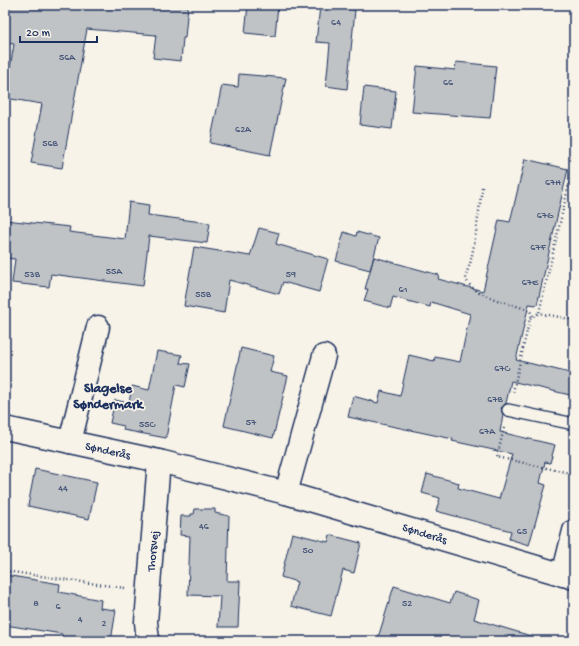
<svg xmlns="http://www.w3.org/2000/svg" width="579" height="646" font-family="'Gochi Hand',sans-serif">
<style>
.building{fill:#c0c3c5;stroke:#1b2f5e}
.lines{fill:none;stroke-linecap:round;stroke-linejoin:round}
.lane-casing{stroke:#1b2f5e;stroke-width:14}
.street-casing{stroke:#1b2f5e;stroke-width:25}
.path{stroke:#1b2f5e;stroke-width:2.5;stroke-dasharray:1 3;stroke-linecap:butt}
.lane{stroke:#f7f3e8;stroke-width:11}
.street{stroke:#f7f3e8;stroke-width:22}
.labels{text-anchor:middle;stroke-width:3.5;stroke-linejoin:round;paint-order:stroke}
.number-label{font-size:10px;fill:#445478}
.street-label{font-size:12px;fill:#1b2f5e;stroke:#f7f3e8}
.quarter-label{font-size:14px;font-weight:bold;fill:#1b2f5e;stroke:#f7f3e8}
</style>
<rect width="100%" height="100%" fill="#f7f3e8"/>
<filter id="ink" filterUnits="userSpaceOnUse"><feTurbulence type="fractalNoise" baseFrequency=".025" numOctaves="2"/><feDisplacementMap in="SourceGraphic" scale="8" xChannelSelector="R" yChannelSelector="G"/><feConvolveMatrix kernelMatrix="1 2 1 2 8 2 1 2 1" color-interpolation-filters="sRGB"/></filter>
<g filter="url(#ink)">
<g class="building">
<polygon points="5,5 188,5 185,38 183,38 181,61 153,58 156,35 87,29 62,168 31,163 42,104 5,98 14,44 5,43"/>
<polygon points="248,5 278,5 275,36 245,33"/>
<polygon points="320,6 355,10 347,89 326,86 330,43 316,42"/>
<polygon points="456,62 496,66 490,118 412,112 417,66 455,70"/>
<polygon points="239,74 286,78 270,155 210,143 222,85 238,87"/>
<polygon points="364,87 396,91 392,129 360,125"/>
<polygon points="525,159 568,169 537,305 529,304 516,360 574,374 574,396 511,381 506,403 501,408 503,415 500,432 555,445 550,463 545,462 540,483 546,485 529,545 509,539 511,531 436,511 440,498 422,493 427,474 459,483 458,488 499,499 512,454 452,441 453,439 348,417 353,396 378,403 381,391 400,396 409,355 434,361 435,357 460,362 470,314 431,302 430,307 393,297 390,308 364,301 368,289 365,289 374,257 439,275 438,279 483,291 499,220 510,222"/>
<polygon points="129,202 149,205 148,215 210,223 207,243 149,236 143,286 51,274 49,287 12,283 15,259 5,258 5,220 70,227 69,232 125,239"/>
<polygon points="259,228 279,233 276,244 328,259 319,292 283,282 279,294 229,280 224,313 184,306 194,247 250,256"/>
<polygon points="344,232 356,236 357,232 379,238 370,270 336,261"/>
<polygon points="241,348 274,356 270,372 288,376 273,438 224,426"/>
<polygon points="157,351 182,355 180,363 190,364 185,387 176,385 166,438 123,430 124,426 110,423 115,400 129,403 132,386 149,390"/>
<polygon points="35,469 97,482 89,519 28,506"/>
<polygon points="195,509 215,509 215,513 229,516 227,581 240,581 238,627 218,627 220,596 188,595 190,536 180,535 181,516 191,516 191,514 194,514"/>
<polygon points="292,533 328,542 330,535 361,543 354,573 343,570 331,616 291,606 297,582 281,577"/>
<polygon points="5,575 60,584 59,592 101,600 100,608 116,610 111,641 61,641 62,634 5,625"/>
<polygon points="394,586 450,603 454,592 479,600 474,619 531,636 530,641 377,641"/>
</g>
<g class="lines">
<defs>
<polyline id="lane" points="508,410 574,424"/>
<g id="street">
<polyline points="5,428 159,461 286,493 574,578"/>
<polyline points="70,442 98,327"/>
<polyline points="286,493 324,356"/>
<polyline points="563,575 574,531"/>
<polyline points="148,641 146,622 159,461"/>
</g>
</defs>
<use href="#lane" class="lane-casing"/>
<use href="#street" class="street-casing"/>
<g class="path">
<polyline points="572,171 539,313 574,320"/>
<path d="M482 187C479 211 476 236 471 260 470 266 464 275 467 281 474 296 514 305 530 310L532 317"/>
<polyline points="513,392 530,318 539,313"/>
<polyline points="504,428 497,457 574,474"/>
<polyline points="5,571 125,588"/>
</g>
<use href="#lane" class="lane"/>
<use href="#street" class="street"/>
</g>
</g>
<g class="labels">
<g class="number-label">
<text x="336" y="25">64</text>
<text x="67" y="60">56A</text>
<text x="448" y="85">66</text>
<text x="243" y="132">62A</text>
<text x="50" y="146">56B</text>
<text x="553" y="185">67H</text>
<text x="545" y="218">67G</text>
<text x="538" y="250">67F</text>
<text x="114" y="274">55A</text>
<text x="32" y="277">53B</text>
<text x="291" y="277">59</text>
<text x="530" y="285">67E</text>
<text x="403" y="292">61</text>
<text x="203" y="297">55B</text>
<text x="502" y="371">67C</text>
<text x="495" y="402">67B</text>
<text x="251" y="425">57</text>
<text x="147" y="427">55C</text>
<text x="487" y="434">67A</text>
<text x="63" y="491">44</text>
<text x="204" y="529">46</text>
<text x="522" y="534">65</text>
<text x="308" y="553">50</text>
<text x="36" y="606">8</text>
<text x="407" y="606">52</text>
<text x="58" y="609">6</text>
<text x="80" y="622">4</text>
<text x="104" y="626">2</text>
</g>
<g class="street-label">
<text transform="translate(108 450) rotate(12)" y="4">Sønderås</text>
<text transform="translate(425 533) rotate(17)" y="4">Sønderås</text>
<text transform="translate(152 551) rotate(-85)" y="4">Thorsvej</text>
</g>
<g class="quarter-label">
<text x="108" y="392">Slagelse<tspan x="108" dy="16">Søndermark</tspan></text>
</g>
</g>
<rect width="579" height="646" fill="none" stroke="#f7f3e8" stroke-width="20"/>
<rect x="10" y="10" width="559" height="626" fill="none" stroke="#1b2f5e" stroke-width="1.5" filter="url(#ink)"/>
<path d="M20 36v6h77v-6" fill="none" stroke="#1b2f5e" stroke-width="2"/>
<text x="26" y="36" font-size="12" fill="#1b2f5e" stroke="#f7f3e8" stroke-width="3" paint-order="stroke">20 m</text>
</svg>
